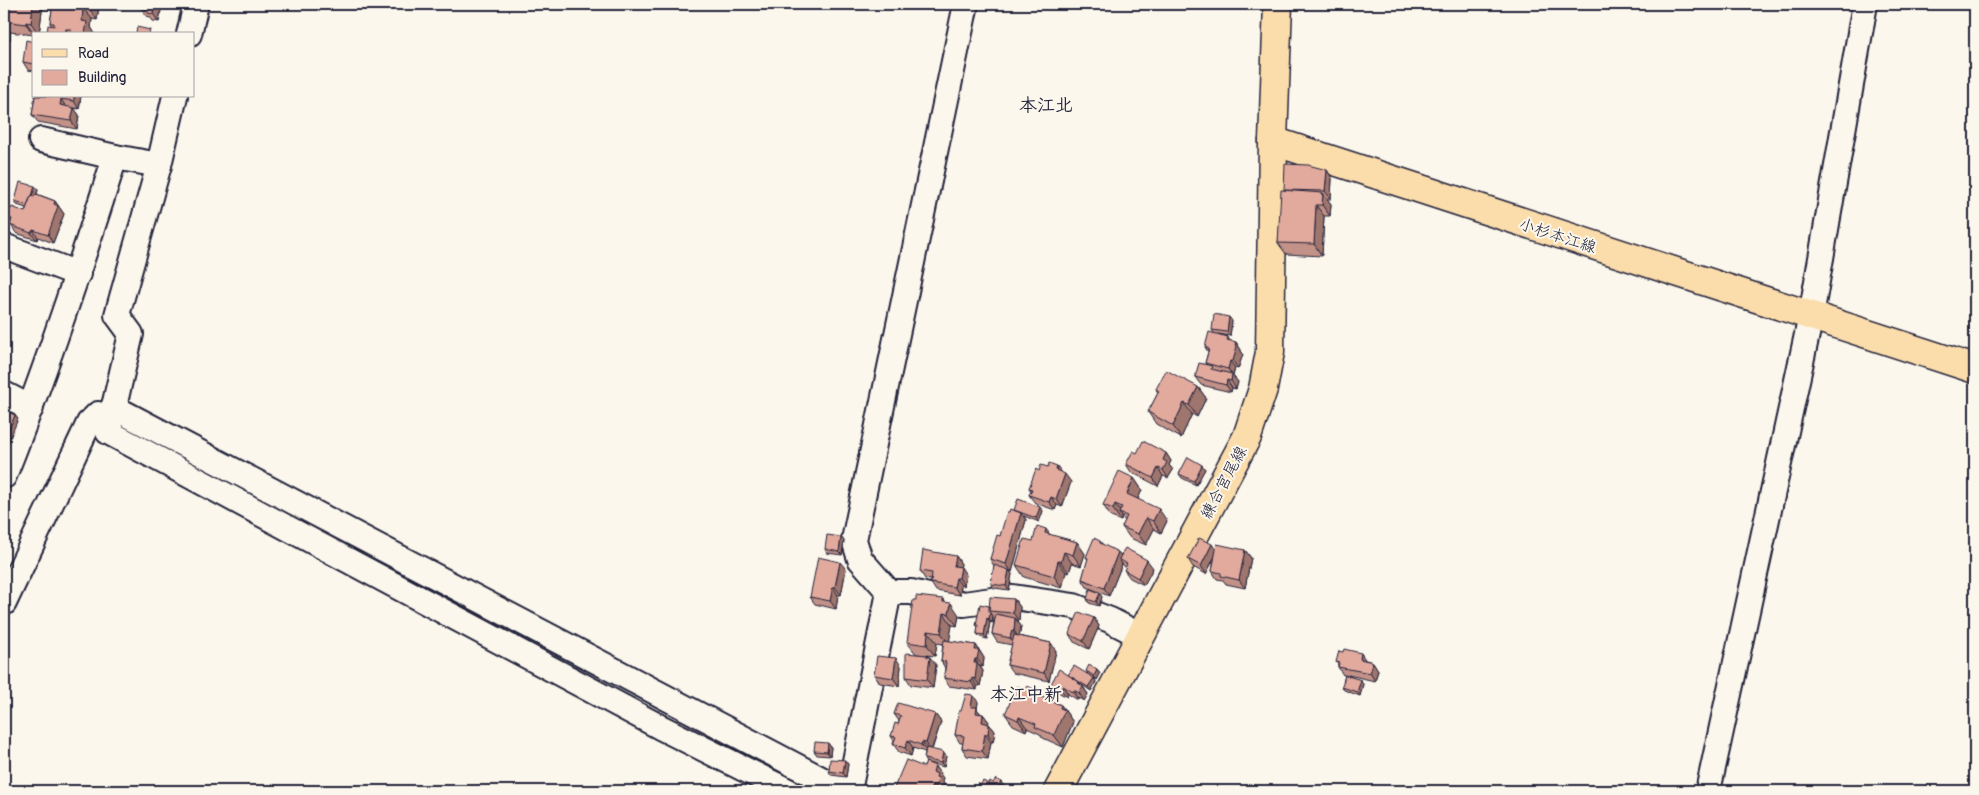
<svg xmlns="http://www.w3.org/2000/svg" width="1979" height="795" font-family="Pangolin,'Klee One',sans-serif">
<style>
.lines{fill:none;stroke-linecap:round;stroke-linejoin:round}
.minor-casing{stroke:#22223b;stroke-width:28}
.major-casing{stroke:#22223b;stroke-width:31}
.minor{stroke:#fbf7ec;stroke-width:24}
.major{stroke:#fbdcab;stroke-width:28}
.wall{fill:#c29187;stroke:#22223b}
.shaded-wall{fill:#9e766e;stroke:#22223b}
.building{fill:#e2a99d;stroke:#22223b}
.labels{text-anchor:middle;stroke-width:4;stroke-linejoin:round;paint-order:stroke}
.street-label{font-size:16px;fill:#22223b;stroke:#fbf7ec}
.neighbourhood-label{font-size:18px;font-weight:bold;fill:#22223b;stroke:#fbf7ec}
</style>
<rect width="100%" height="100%" fill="#fbf7ec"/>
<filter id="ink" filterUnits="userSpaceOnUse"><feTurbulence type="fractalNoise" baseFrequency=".02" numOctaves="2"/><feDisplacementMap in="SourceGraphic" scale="10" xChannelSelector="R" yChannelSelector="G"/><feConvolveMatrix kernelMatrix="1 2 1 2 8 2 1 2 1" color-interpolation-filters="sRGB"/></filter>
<g filter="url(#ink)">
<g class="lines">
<defs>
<g id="minor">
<polyline points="189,34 196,4"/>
<polyline points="175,96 159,165 117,315 131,334 108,432 660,727 788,791"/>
<polyline points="41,140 115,157 159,165"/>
<polyline points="4,246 78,274"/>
<polyline points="4,394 31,408"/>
<polyline points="113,407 844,791"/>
<path d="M4 476C46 371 81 265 115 157"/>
<polyline points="889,592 911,592 964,604 1013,597 1074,606 1110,620 1141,636"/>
<polyline points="4,603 89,423 98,414"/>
<polyline points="849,791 889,592 860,559 854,540 966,4"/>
<polyline points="1708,791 1811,316 1865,4"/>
</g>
<g id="major">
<polyline points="1273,141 1975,369"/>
<polyline points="1058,791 1247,437 1263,389 1270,352 1273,141 1278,4"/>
</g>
</defs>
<use href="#minor" class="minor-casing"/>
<use href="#major" class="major-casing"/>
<use href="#minor" class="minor"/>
<use href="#major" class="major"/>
</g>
<g class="wall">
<polygon points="4,4 43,4 39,34 34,34 34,35 10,32 10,40 4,39"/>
<polygon points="53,4 97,4 99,6 97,20 92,19 91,27 95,34 48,34 47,33 52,26 50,23"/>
<polygon points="162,4 159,22 153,21 150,17 146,16 141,8"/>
<polygon points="34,42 34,71 28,70 23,62"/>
<polygon points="35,96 81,96 79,109 74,108 79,115 77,129 38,122 32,115"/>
<polygon points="1327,170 1332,178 1331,199 1327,199 1331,204 1330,216 1324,216 1322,256 1286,254 1278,243 1284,190"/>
<polygon points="38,190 37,194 55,201 64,214 53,243 38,237 37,240 16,233 6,217 25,212 26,208 17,205 15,201"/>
<polygon points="1232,321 1230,336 1218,334 1228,337 1230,341 1236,342 1241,350 1241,351 1243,354 1238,369 1235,368 1233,376 1238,382 1236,389 1232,388 1231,392 1201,385 1195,377 1207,365 1205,363 1208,352 1205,347 1214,333 1212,330"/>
<polygon points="1198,387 1206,398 1197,417 1192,414 1181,438 1156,424 1148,412 1158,393 1156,389"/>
<polygon points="1137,453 1166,453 1171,461 1169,465 1173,470 1168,478 1163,476 1158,486 1131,472 1126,464"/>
<polygon points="1205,469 1196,485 1182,478 1179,474"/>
<polygon points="1039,471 1062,473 1071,482 1062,507 1057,505 1055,510 1035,503 1029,495 1031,491 1029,488"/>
<polygon points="1134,478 1142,490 1138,499 1167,521 1161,533 1154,529 1146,545 1130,538 1122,527 1125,521 1122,517 1121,521 1111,517 1103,505"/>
<polygon points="1014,511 1043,511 1039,522 1024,516 1026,520 1012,572 1010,571 1012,574 1009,590 994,588 991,584 994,566 990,559 1000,536 1009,512"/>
<polygon points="1050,535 1077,542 1085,554 1081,566 1072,563 1069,573 1066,572 1062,588 1024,577 1016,565 1033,541"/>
<polygon points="841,537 844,541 842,555 827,553 825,549"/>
<polygon points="1100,541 1103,545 1121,555 1153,568 1144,585 1130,578 1124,570 1126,568 1122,564 1109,596 1087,587 1082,579 1088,560 1086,557"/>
<polygon points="1245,550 1251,558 1245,588 1226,584 1223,580 1217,579 1212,571 1215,557 1206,574 1193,567 1188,559 1216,551"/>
<polygon points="956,556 961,564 960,567 966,575 964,586 961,585 960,595 936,591 931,583 931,580 925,579 920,571"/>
<polygon points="846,569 841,595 838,595 836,609 815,604 810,597"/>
<polygon points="1102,597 1099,606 1089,603 1087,599"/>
<polygon points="943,599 945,603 959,615 957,626 952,625 949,641 976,645 984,658 983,667 980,666 983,671 980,686 977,686 977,690 949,686 944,678 945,668 941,661 943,644 937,643 935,656 916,654 907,642"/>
<polygon points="1014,599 1020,607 1019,621 1017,621 1021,626 1019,636 1051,643 1056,651 1049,681 1013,673 1007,665 1012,645 997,642 992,634 994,619 993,617 992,623 990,622 987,639 980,637 977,634 978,627 976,625 989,606"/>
<polygon points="1094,618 1099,626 1089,649 1074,642 1069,634"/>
<polygon points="927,655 936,665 933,688 911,685 906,677"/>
<polygon points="1366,660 1373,662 1378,670 1375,681 1348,675 1363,684 1360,696 1344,690 1342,687 1345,675 1343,675 1338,667 1338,665 1336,662"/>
<polygon points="901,666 899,686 880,683 874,675"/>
<polygon points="1097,670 1100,674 1097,680 1094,678 1096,682 1091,691 1082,685 1088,694 1084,701 1079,698 1078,700 1068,694 1067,697 1056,691 1051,684 1068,675 1088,674 1086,671"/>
<polygon points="1044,698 1061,705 1073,722 1063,747 1043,738 1040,734 1027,728 1026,731 1013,725 1005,714"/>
<polygon points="978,702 977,709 981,714 983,714 989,722 988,723 995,731 993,742 991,742 988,759 967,756 962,748 963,743 960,743 955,735 961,711"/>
<polygon points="894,714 935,714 941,722 932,750 946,756 944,767 929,763 943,778 942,781 948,790 947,791 897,791 894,788 924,767 926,763 924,759 925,752 913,748 911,756 899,752 893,744 894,741 891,736 898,724 899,721"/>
<polygon points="831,747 830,756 817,755 814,751"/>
<polygon points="848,764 846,777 831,775 829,771"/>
</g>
<g class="shaded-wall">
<polygon points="33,4 43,4 39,34 31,23"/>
<polygon points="89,4 97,4 99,6 97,20 89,8"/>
<polygon points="155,4 162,4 159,22 153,14"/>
<polygon points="83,8 92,19 91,27 95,34 85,34 82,21"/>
<polygon points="26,22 35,34 34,35 26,24"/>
<polygon points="4,23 10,32 10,40 4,32"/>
<polygon points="66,29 69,34 65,34"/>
<polygon points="74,96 81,96 79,109 74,101"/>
<polygon points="61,99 66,107 60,105"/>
<polygon points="74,108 79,115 77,129 71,121"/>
<polygon points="1327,170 1332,178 1331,199 1325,191"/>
<polygon points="35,186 38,190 32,210 29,206"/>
<polygon points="1323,193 1331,204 1330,216 1322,205"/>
<polygon points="55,201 64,214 53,243 48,235"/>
<polygon points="1316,205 1324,216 1322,256 1314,244"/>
<polygon points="33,230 38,237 37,240 31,233"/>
<polygon points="1229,317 1232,321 1230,336 1227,332"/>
<polygon points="1236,342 1241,350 1241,351 1243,354 1238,369 1233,361"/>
<polygon points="1230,361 1235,368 1233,376 1238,382 1236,389 1231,381 1232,375 1228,369"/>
<polygon points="1227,380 1232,388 1231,392 1226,385"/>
<polygon points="1198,387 1206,398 1197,417 1189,405"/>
<polygon points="1184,403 1192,414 1181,438 1173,426"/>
<polygon points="4,412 9,419 4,431"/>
<polygon points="15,415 18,419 8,443 5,439"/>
<polygon points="1166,453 1171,461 1169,465 1173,470 1168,478 1163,470 1163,460"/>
<polygon points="1202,465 1205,469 1196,485 1194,481"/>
<polygon points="1057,466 1063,474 1056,470"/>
<polygon points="1158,468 1163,476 1158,486 1153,478"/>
<polygon points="1065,474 1071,482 1062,507 1056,499"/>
<polygon points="1134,478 1142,490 1135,505 1127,494"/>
<polygon points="1051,497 1057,505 1055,510 1049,502"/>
<polygon points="1115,504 1122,514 1119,513 1122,517 1121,521 1113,509"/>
<polygon points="1040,507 1043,511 1039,522 1036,518"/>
<polygon points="1159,509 1167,521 1161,533 1153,521"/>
<polygon points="1021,513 1026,520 1012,572 1006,564"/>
<polygon points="1146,518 1154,529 1146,545 1138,534"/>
<polygon points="1046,529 1054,540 1045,533"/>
<polygon points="841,537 844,541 842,555 839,552"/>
<polygon points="1077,542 1085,554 1081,566 1073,555"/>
<polygon points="1212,544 1217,552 1206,574 1201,566"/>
<polygon points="1245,550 1251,558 1245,588 1239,580"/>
<polygon points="1064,552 1072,563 1069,573 1061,562"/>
<polygon points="1118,552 1124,559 1119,559 1122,564 1109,596 1104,588"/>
<polygon points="956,556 961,564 959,574 954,566"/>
<polygon points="1147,560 1153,568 1144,585 1138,578"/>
<polygon points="1058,561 1066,572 1062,588 1054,576"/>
<polygon points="840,562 846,569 841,595 835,587"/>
<polygon points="961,567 966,575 964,586 959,578"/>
<polygon points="1009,570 1012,574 1009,590 1006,586"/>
<polygon points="956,578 961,585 960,595 954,587"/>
<polygon points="833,587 838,595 836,609 830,601"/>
<polygon points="1100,593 1102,597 1099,606 1096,602"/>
<polygon points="943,599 950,609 951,603 959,615 957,626 949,614 943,602"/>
<polygon points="1014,599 1020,607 1019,621 1013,613"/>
<polygon points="944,613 952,625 949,644 941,633"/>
<polygon points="990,613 993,617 992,623 989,619"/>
<polygon points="987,618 990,622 987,639 984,635"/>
<polygon points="1015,618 1021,626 1019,638 1014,631"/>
<polygon points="1094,618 1099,626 1089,649 1083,641"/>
<polygon points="1012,630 1017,638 1016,646 1010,638"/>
<polygon points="928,631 937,643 935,656 927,645"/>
<polygon points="1051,643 1056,651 1049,681 1044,673"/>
<polygon points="976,645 984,658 983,667 977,659 975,650"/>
<polygon points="1361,653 1366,661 1360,659"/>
<polygon points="927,655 930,659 930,657 936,665 933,688 927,680"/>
<polygon points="896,658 901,666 899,686 893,678"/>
<polygon points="975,659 983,671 980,686 975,679"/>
<polygon points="1373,662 1378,670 1375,681 1370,673"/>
<polygon points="1097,670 1100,674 1097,680 1094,676"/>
<polygon points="972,678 977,686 977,690 971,682"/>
<polygon points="1094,678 1096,682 1091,691 1088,687"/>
<polygon points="1361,680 1363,684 1360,696 1357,692"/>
<polygon points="1079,682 1088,694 1084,701 1079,693 1078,683"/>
<polygon points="1063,686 1068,694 1067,697 1061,690"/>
<polygon points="1074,690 1079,698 1078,700 1073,692"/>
<polygon points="1039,691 1047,702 1037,695"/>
<polygon points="973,695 978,702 977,709 982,715 981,721 971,707"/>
<polygon points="1061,705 1073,722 1063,747 1054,735"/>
<polygon points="935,714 941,722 931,751 926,743"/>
<polygon points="983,714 989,722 987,730 982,722"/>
<polygon points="1019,717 1027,728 1026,731 1018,720"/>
<polygon points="989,724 995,731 993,742 988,734"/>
<polygon points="985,734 991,742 988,759 982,751"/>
<polygon points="908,740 913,748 911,756 905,748"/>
<polygon points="922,742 928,749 927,752 921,745"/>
<polygon points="828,743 831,747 830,756 827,752"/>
<polygon points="943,752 946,756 944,767 941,763"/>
<polygon points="845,760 848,764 846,777 843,773"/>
<polygon points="935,766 943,778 942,781 948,790 947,791 940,791 936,786 933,772"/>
<polygon points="1001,782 1007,790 1006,791 998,791 999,785"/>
<polygon points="932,785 937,791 930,791"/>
</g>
<g class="building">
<polygon points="4,4 33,4 31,23 26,22 26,24 4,21"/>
<polygon points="53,4 89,4 89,8 83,8 82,21 87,22 85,34 71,34 71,29 66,29 65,34 47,33 48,25 54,26 54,23 50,23"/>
<polygon points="141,4 155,4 153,14 148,13 148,10 141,8"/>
<polygon points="137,27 150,30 149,34 136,34"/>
<polygon points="26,40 34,42 34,64 23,62"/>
<polygon points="35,96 74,96 74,101 61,99 60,105 74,108 71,121 32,115"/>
<polygon points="1285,164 1308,165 1327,170 1325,191 1284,190"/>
<polygon points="20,182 35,186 32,196 31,196 27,205 15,201"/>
<polygon points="1281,190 1323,193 1322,205 1316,205 1314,244 1278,243"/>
<polygon points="36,194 55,201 54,204 58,206 48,235 33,230 31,233 10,225 12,219 6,217 9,208 11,209 12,207 25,212 31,196 34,197"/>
<polygon points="1214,314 1229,317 1227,332 1212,330"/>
<polygon points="1209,332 1228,337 1227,340 1236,342 1235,345 1237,346 1233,361 1230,361 1228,369 1205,363 1209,349 1205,347"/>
<polygon points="1199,363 1212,366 1211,369 1232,374 1231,381 1227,380 1226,385 1195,377"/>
<polygon points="1166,370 1198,387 1189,405 1184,403 1173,426 1148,412 1159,391 1156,389"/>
<polygon points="8,412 15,415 5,439 4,439 4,423"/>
<polygon points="1143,441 1166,453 1163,460 1167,462 1163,470 1158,468 1153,478 1126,464 1133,451 1137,453"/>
<polygon points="1188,457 1202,465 1194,481 1179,474"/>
<polygon points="1049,463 1057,466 1056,470 1065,474 1056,499 1051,497 1049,502 1029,495 1032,489 1029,488 1036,469 1039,471 1041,465 1048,467"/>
<polygon points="1119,471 1134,478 1127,494 1159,509 1153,521 1146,518 1138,534 1122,527 1127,516 1119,513 1122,507 1115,504 1113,509 1103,505"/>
<polygon points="1018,499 1040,507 1036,518 1014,510"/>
<polygon points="1010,509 1021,513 1006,564 990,559 997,535 1000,536 1007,512 1009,512"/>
<polygon points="1037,526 1046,529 1045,533 1077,542 1073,555 1064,552 1061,562 1058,561 1054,576 1016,565 1024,539 1033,541"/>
<polygon points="827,535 841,537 839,552 825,549"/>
<polygon points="1094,538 1100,541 1100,543 1118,552 1104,588 1082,579 1088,558 1086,557"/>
<polygon points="1199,538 1212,544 1201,566 1188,559"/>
<polygon points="1217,544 1245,550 1239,580 1221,576 1221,573 1212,571"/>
<polygon points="1125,548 1147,560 1138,578 1124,570 1127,564 1119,559"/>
<polygon points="923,550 956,556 954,566 961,567 959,578 956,578 954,587 931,583 932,573 920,571"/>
<polygon points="818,557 840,562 835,587 833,587 830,601 810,597"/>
<polygon points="994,565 1009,570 1006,586 991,584"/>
<polygon points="1090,589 1100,593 1096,602 1087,599"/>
<polygon points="916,596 943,599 943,602 951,603 949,614 944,613 941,633 928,631 927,645 907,642 913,600 916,600"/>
<polygon points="990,597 1014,599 1013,613 989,611"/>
<polygon points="980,604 989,606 989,611 990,613 989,619 987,618 984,635 977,634 978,625 976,625"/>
<polygon points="1079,612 1094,618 1083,641 1069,634"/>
<polygon points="996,614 1015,618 1014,631 1012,630 1010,638 992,634"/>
<polygon points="1014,635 1051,643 1044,673 1007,665"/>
<polygon points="944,640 976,645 975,650 979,650 977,659 975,659 974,663 977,663 975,679 972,678 971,682 944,678 946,662 941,661"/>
<polygon points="1344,649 1361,653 1360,659 1373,662 1370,673 1338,667 1339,663 1336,662 1339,651 1343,652"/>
<polygon points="906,653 927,655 927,657 930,657 927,680 906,677"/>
<polygon points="877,656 896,658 893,678 874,675"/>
<polygon points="1089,665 1097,670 1094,676 1086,671"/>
<polygon points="1074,666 1094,678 1088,687 1068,675"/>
<polygon points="1059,669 1079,682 1078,683 1083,686 1079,693 1074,690 1073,692 1063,686 1061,690 1051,684"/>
<polygon points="1345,675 1361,680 1357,692 1342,687"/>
<polygon points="1017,686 1025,689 1027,686 1039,691 1037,695 1061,705 1060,708 1065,710 1054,735 1035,727 1036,724 1019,717 1018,720 1005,714"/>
<polygon points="966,694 973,695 971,707 977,707 976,713 983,714 982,722 989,724 988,734 985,734 982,751 962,748 964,736 955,735 959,711 961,711"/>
<polygon points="898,703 935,714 926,743 922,742 921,745 908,740 905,748 893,744 896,737 891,736 895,723 898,724 901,716 894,714"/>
<polygon points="815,742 828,743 827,752 814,751"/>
<polygon points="926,748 943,752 941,763 924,759"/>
<polygon points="830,759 845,760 843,773 829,771"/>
<polygon points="906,760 924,767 926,762 935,766 933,772 937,774 936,777 939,778 936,786 932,785 930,791 931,791 901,791 902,790 894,788"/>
<polygon points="996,779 1001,782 999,785 1001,787 998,791 973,791 978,783 980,785 983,781 989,784 990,781 993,783"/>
</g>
</g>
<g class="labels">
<g class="street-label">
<text transform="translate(1558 235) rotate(18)" y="6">小杉本江線</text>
<text transform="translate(1223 482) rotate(-62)" y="6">練合宮尾線</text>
</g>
<g class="neighbourhood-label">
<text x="1046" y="111">本江北</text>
<text x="1026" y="700">本江中新</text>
</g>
</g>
<rect width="1979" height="795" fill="none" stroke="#fbf7ec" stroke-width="20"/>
<rect x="10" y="10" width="1959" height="775" fill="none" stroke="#22223b" stroke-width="2" filter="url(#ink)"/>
<rect x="32" y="32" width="162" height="65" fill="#fbf7ec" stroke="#a4a2a5"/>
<rect x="42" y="49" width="25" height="8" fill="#fbdcab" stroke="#a4a2a5"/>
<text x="78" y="58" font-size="15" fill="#22223b">Road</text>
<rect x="42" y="70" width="25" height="15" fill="#e2a99d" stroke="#a4a2a5"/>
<text x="78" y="82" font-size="15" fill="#22223b">Building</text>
</svg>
